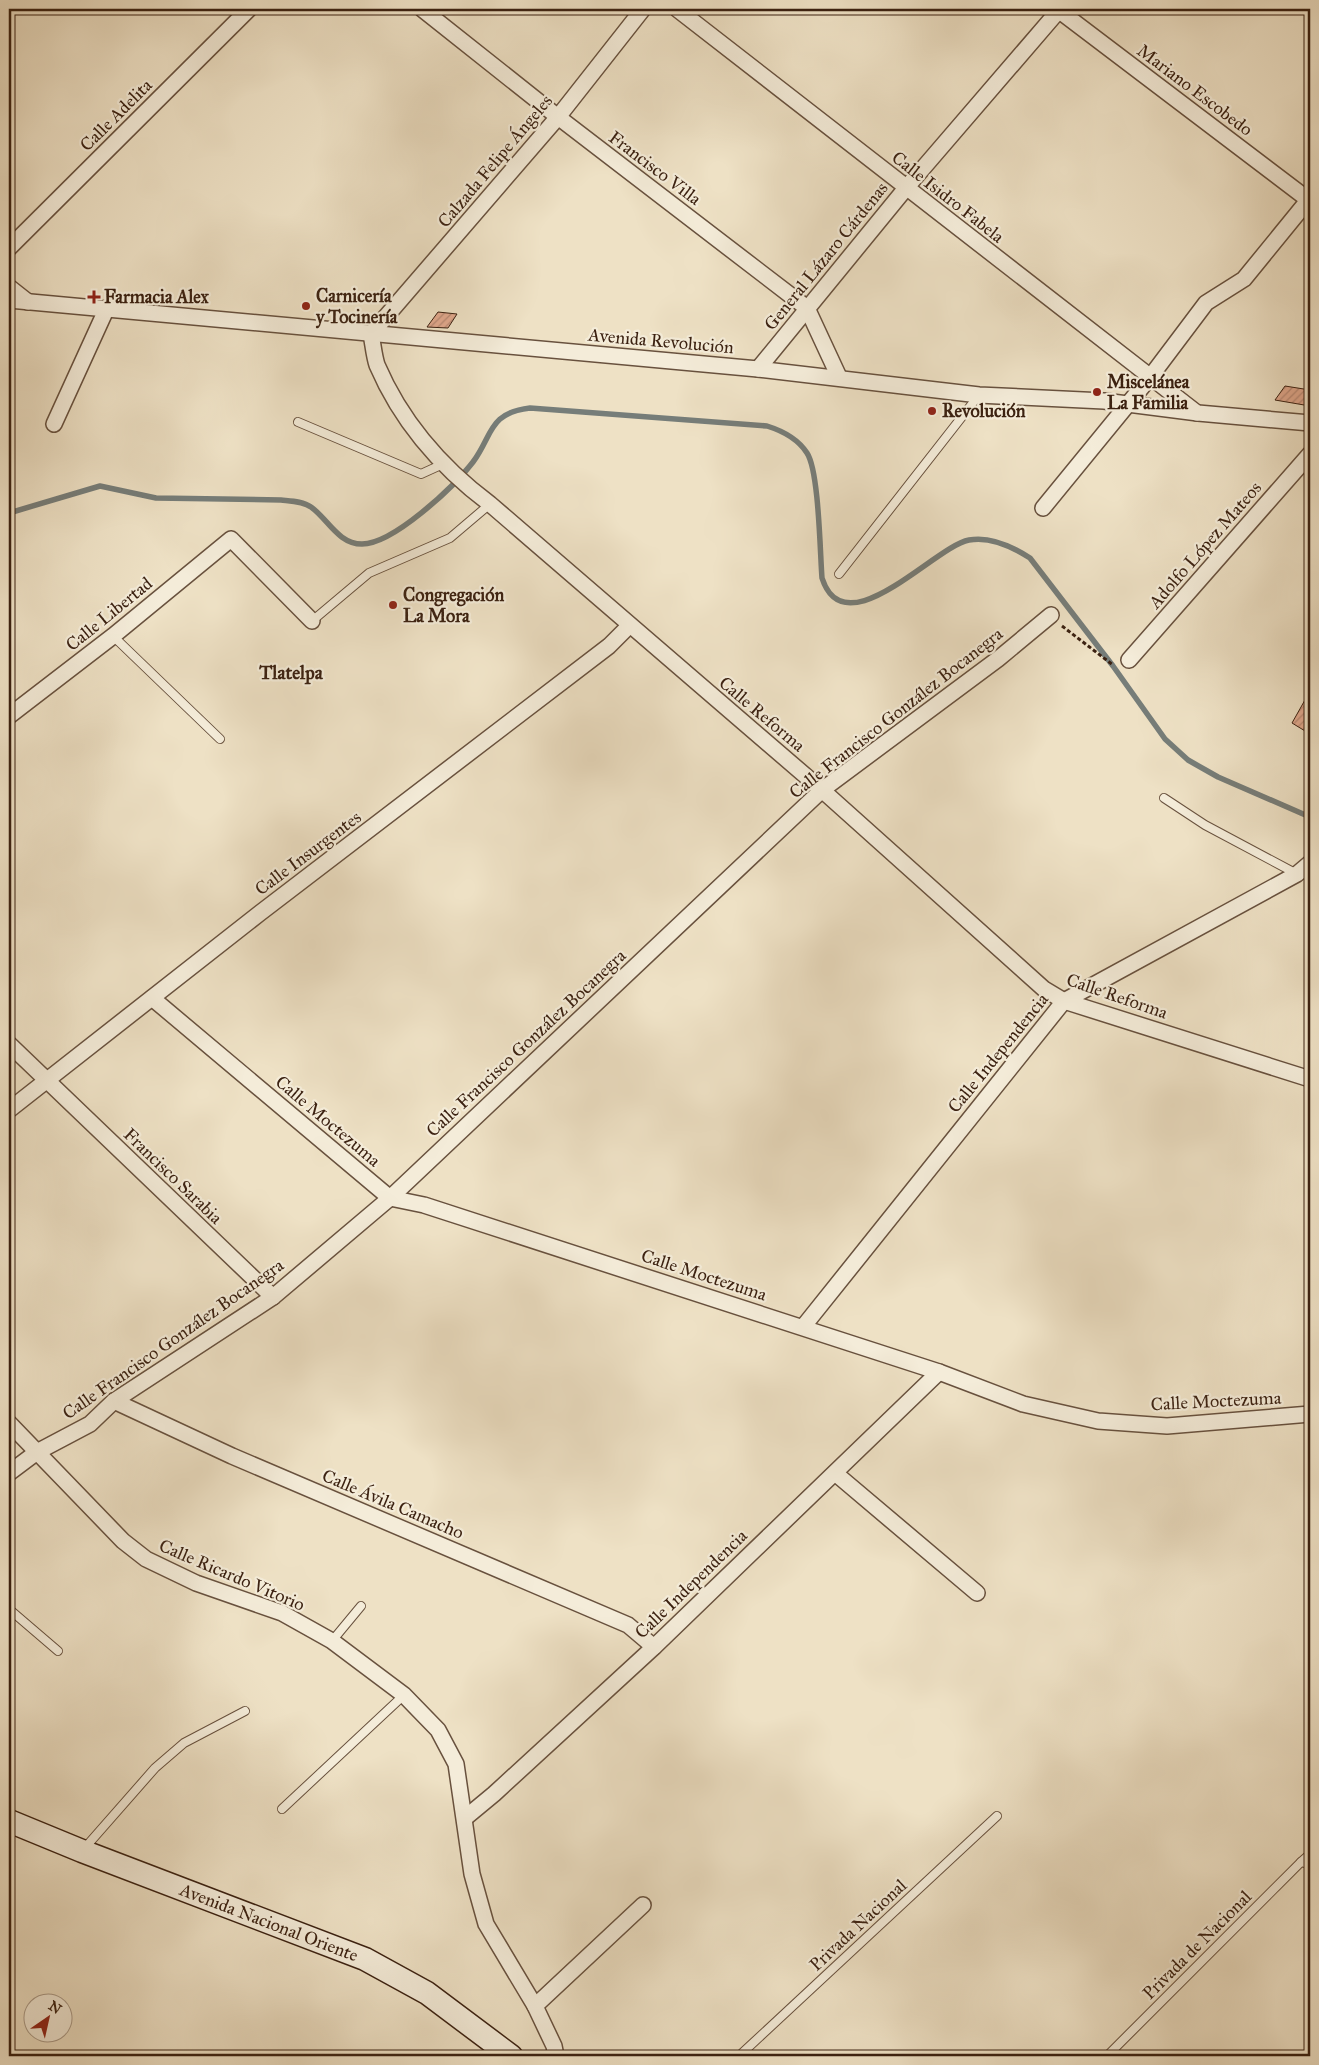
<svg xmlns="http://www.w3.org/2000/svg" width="1319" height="2065" font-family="'IM FELL Great Primer',serif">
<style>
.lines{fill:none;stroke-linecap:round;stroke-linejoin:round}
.stream{stroke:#767d79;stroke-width:5.5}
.building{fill:url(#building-hatch);stroke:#3b2111}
.lane-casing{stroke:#68513e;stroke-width:10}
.street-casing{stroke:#68513e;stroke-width:18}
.secondary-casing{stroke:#3b2111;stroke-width:25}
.path{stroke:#3b2111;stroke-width:3;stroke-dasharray:4 2.5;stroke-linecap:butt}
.lane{stroke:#f4ecd9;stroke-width:8}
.street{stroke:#f4ecd9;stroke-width:15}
.secondary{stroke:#f4ecd9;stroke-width:22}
.poi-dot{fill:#8f2418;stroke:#f4ecd9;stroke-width:2}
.labels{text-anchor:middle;stroke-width:4.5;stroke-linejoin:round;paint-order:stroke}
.street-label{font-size:18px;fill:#3b2111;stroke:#f4ecd9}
.poi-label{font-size:18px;font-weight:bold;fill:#3b2111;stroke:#f4ecd9;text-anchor:start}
.neighbourhood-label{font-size:19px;font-weight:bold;fill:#3b2111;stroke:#f4ecd9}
</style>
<defs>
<pattern id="building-hatch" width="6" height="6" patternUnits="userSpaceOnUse" patternTransform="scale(1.25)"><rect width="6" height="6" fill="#e2a98e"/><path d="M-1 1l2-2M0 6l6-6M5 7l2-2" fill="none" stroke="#b88973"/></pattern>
</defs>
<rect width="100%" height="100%" fill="#eee1c5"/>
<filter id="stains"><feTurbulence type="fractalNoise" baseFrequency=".004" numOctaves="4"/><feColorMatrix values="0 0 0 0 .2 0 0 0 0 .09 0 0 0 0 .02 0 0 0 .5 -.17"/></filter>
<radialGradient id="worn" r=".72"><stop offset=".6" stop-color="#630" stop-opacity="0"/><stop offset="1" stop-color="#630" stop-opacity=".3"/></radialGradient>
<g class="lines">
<path class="stream" d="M9 513 100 486 156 498 281 500C291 501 303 501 311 507 328 519 338 544 362 544 393 544 454 487 473 462 493 435 488 413 530 408L767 426C783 431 798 439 807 453 819 471 820 553 822 578 845 649 935 546 969 540 990 536 1013 547 1030 558L1113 666 1165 739 1188 760 1218 777 1310 817"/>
</g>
<g class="building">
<polygon points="438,312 457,314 448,328 427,327"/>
<polygon points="1285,386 1310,390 1310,406 1275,400"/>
<polygon points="1310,691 1310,734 1292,723"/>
</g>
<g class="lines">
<defs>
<g id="lane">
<polyline points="298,422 421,474 443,464"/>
<polyline points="839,574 979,395"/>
<polyline points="312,621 369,573 450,538 490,504"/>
<polyline points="113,636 220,739"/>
<polyline points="1164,798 1205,825 1297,874"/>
<polyline points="9,1609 58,1651"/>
<polyline points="332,1641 361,1606"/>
<polyline points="282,1809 404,1695"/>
<polyline points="83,1850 155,1768 184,1743 245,1711"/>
<polyline points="1301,1862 1310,1854"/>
<polyline points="739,2056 997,1816"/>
<polyline points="1107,2056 1301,1862 1310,1864"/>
</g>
<g id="street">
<polyline points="422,9 558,117 807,308 839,377"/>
<polyline points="677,9 1197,413"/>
<polyline points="1057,9 1310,201"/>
<polyline points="9,248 249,9"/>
<polyline points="9,287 28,302"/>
<polyline points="9,300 758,369 979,395 1104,401 1198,413 1310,423"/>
<path d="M371 334C373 344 374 356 377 365 401 421 442 468 490 504L822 790 1044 989 1064 1001 1310 1079"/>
<polyline points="371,334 558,117 643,9"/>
<polyline points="758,369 906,188 1060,9"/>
<polyline points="54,424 106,310"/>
<polyline points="1043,508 1151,376 1206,303 1244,279 1310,198"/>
<polyline points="1129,660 1310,454"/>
<polyline points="9,716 113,636 231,539 312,621"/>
<polyline points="152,998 390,1198 424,1205 939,1372 1023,1404 1098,1421 1167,1426 1310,1414"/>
<polyline points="9,1044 273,1297"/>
<polyline points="9,1110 260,913 609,646 629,626"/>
<polyline points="803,1327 1064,1001 1297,874 1310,863"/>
<polyline points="114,1401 232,1456 628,1625 654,1647"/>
<polyline points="9,1423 123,1541 146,1559 196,1583 282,1613 332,1641 404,1695 438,1730 456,1764 472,1874 486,1924 535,2006 554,2046 556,2056"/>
<polyline points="9,1473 37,1452 90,1424 114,1401 273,1297 390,1198 822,790 998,659 1051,615"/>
<polyline points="835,1473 977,1593"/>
<polyline points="465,1818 494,1794 654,1647 939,1372"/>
<polyline points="535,2006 643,1905"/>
</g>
<g id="secondary">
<path id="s1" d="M9 1821 82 1851 365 1959 427 1993 511 2056"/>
</g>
</defs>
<use href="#lane" class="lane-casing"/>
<use href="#street" class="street-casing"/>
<use href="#secondary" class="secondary-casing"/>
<polyline class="path" points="1062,626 1113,665"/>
<use href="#lane" class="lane"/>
<use href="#street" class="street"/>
<use href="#secondary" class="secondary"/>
</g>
<g class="poi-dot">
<path d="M91.5 289.5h5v5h5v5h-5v5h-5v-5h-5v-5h5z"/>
<circle cx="306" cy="306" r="5"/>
<circle cx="1097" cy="392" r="5"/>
<circle cx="932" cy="411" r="5"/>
<circle cx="393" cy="605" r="5"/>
</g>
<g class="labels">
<g class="street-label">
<text transform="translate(1195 90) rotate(37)" y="6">Mariano Escobedo</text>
<text transform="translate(116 115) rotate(-45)" y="6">Calle Adelita</text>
<text transform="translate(495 161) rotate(-50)" y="6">Calzada Felipe Ángeles</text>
<text transform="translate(655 168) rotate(37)" y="6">Francisco Villa</text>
<text transform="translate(948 197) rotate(38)" y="6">Calle Isidro Fabela</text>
<text transform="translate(826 256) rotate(-51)" y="6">General Lázaro Cárdenas</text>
<text transform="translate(661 341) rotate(5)" y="6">Avenida Revolución</text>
<text transform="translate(1205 545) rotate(-49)" y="6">Adolfo López Mateos</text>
<text transform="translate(109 614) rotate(-39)" y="6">Calle Libertad</text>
<text transform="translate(896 713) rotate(-38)" y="6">Calle Francisco González Bocanegra</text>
<text transform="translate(762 714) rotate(40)" y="6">Calle Reforma</text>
<text transform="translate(308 853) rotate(-37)" y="6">Calle Insurgentes</text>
<text transform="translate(1117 996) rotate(19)" y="6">Calle Reforma</text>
<text transform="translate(526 1043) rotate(-43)" y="6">Calle Francisco González Bocanegra</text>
<text transform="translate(998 1053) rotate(-51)" y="6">Calle Independencia</text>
<text transform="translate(328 1121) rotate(40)" y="6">Calle Moctezuma</text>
<text transform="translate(173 1176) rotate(44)" y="6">Francisco Sarabia</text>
<text transform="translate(704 1275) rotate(18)" y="6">Calle Moctezuma</text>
<text transform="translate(173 1339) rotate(-35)" y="6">Calle Francisco González Bocanegra</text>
<text transform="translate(1216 1401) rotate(-3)" y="6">Calle Moctezuma</text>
<text transform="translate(393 1504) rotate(23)" y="6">Calle Ávila Camacho</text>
<text transform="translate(232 1575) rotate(23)" y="6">Calle Ricardo Vitorio</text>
<text transform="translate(691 1584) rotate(-44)" y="6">Calle Independencia</text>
<text dy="6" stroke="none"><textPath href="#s1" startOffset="279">Avenida Nacional Oriente</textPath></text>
<text transform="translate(858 1925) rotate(-43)" y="6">Privada Nacional</text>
<text transform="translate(1197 1945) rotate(-45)" y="6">Privada de Nacional</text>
</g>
<g class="poi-label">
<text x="316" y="302">Carnicería<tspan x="316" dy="21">y Tocinería</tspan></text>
<text x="104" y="303">Farmacia Alex</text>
<text x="1107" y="388">Miscelánea<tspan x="1107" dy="21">La Familia</tspan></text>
<text x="942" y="417">Revolución</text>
<text x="403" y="601">Congregación<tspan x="403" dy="21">La Mora</tspan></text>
</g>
<g class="neighbourhood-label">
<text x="291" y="679">Tlatelpa</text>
</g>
</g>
<rect width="1319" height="2065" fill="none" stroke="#eee1c5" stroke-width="30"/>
<rect x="10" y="10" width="1299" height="2045" fill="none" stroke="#3b2111" stroke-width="2.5"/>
<rect x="15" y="15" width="1289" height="2035" fill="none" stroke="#3b2111"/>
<g transform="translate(48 2018) rotate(34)"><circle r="24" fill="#f4ecd9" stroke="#aa9b89"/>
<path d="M0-4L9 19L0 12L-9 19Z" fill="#8f2418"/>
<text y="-8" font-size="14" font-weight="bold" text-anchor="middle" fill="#3b2111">N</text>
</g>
<rect width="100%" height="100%" filter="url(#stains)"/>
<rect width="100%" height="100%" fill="url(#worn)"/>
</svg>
